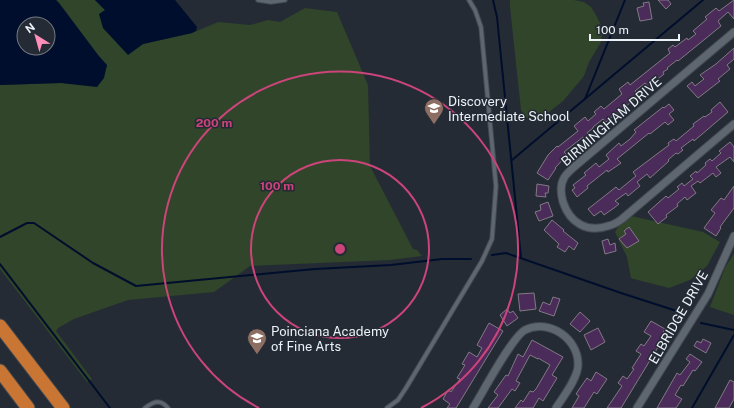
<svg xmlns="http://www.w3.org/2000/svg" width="734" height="408" font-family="'Public Sans',sans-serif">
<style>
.green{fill:#304529}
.water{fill:#000e2d;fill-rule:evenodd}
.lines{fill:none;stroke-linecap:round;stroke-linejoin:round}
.stream{stroke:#000e2d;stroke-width:2}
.building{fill:#4b2b59;stroke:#817a85}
.service-casing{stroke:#434950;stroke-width:5.5}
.minor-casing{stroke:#434950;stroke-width:9}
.motorway-casing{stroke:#434950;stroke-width:15}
.service{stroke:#5e6670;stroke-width:3.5}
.minor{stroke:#5e6670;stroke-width:7}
.motorway{stroke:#c97533;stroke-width:13}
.ring{fill:none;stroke:#cb447a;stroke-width:2}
.labels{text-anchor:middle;stroke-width:3;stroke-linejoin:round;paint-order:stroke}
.poi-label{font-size:13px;fill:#edf2f8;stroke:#242b34;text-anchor:start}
.street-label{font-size:13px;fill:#edf2f8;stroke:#242b34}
.centre{fill:#cb447a;stroke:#242b34;stroke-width:2}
.ring-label{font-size:12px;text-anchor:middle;font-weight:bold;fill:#cb447a;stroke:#242b34;stroke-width:3;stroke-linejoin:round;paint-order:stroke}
</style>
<rect width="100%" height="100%" fill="#242b34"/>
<g class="green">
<polygon points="56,0 95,0 105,10 103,28 128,54 143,44 192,33 218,22 250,25 268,20 280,22 305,8 337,12 368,85 370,166 413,249 417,250 422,256 390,260 250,266 214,292 128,300 74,319 58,328 56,331 92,379 87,382 0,269 0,85 61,83 97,86 107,66 98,55 59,3"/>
<polygon points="510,0 574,0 584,2 591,7 596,15 601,25 602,35 601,42 589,62 584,76 563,101 539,120 531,121 527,118 521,110 510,7"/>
<polygon points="631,216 703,232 720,242 707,266 690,280 669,288 634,279 631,278 627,257 615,232 620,224"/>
<polygon points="734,253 734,315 710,307 725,268"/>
</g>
<g class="water">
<path d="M0 0H56L59 3 98 55 107 65 104 78 97 87 61 83 0 85ZM24 24H48V48H24Z"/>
<polygon points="95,0 175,0 197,27 196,31 192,33 143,44 128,55 103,28 99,14 105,10"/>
</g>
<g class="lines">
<g class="stream">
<polyline points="493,0 497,17 521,258"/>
<polyline points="585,99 625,0"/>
<polyline points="512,160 703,0"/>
<polyline points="0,237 27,223 34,223 93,263 136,286 315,269 391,265 442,259 471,259"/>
<polyline points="492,255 506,253 621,293 686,314"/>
<polyline points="0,264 110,408"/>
<polyline points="701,323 734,330"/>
<polyline points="692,408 734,335"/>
</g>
</g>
<g class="building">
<polygon points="658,0 668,0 671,4 666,9"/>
<polygon points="734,0 734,19 728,12 718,21 721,26 678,61 677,60 667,68 668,69 663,72 664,74 648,87 645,83 635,91 639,95 615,116 614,115 606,122 603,119 593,127 593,128 587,133 590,136 585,140 583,137 564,152 567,155 555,168 556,168 548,180 537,173 548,155 557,146 558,147 578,131 574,126 585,117 588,121 596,114 594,112 601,106 604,109 622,94 619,89 628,82 630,85 670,53 668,49 673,45 675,47 687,38 688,40 696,34 693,31 707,19 705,17 716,8 719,11"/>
<polygon points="649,2 652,19 640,21 637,8 644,6 643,3"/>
<polygon points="734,48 734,59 727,65 730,69 718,79 720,81 698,98 687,86 692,82 695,86 704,79 700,75 716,64"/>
<polygon points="720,102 728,112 694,141 693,139 681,148 683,150 678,154 676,153 668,160 669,161 650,178 647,174 637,182 640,186 628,196 626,193 615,201 619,204 614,208 604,215 601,211 594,216 588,209 616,187 619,190 636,176 633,172 669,145 668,143 674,139 676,141 694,126 693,124 704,116 705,117 712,112 711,110"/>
<polygon points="669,104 674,110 669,114 674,120 668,125 665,122 650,134 649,133 617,159 621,163 608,172 607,170 587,186 588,188 577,197 572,190 575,188 573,185 586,175 584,173 596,163 599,167 609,159 606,155 619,143 621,146 630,139 636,132 634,130 663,107 664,108"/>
<polygon points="730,142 734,147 734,162 730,157 716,167 721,173 716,177 713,173 700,183 698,181 691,186 696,193 687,200 685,197 677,204 678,206 666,215 667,217 658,224 648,212 666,196 668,198 679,189 677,187 682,183 684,186 693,179 690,176 696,171 697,173 706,165 705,163 710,159 712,161 721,153 719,151"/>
<polygon points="537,184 549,186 548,193 545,193 546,197 536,196"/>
<polygon points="734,186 734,208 720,227 721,228 716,236 704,228 715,213 711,210 721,198 724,200"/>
<polygon points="548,202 553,216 539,221 535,212 541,210 540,205"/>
<polygon points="552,220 564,230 563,231 578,243 574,250 569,246 565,252 557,247 559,244 544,230"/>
<polygon points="629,227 639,241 627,248 619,239 626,234 624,231"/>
<polygon points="608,239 610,245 615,243 616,251 605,254 602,241"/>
<polygon points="534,293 536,309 520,311 518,294"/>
<polygon points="553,297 560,299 554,316 539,311 543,302 550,305"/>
<polygon points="507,309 510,313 513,311 518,318 507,326 500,315"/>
<polygon points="580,312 590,321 580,332 570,324"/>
<polygon points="651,321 665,329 663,332 666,334 621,408 607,408 622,386 618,383 623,376 627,379 634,369 632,368 641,354 636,351 641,344 644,346 651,336 644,332"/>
<polygon points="489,323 503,331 456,408 447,408 450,404 443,399 448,390 451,392 460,379 457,378 465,365 462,364 469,352 477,357 482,348 477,345"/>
<polygon points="598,328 605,342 591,350 584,335"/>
<polygon points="703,339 711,343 706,353 694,346 697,341 701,343"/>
<polygon points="532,340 563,357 552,375 557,378 543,401 539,398 533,408 515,408 521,400 523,402 530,391 533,392 536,389 550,365 538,358 538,359 530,355 516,381 520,383 515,391 512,389 498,408 488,408 498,395 494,392 506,375 508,376 518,354 523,357"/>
<polygon points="690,354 702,362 695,371 693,370 683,386 681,385 675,395 682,399 676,408 657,408 677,373 680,375 690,362 686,359"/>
<polygon points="596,372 607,379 597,394 594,392 584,408 572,408 579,396 576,394 580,388 587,378 591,381"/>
<polygon points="730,380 734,382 734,399 729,408 715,408"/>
</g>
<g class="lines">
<defs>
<g id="service">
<polyline points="258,0 271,2 285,0"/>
<path d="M145 408C153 402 160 398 168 408"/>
<polyline points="387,408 398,400 406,388 482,261 492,239 496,186 481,27 475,10 469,0"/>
</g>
<g id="minor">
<path d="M734 32 574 167C571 170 566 174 564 178 560 185 561 195 563 202 570 223 587 233 608 226 613 225 618 222 622 219L734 124"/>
<path d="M473 408C483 392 512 337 525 330 549 318 579 339 578 365 578 378 563 397 556 408"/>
<polyline points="637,408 708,294 734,236"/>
</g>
<g id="motorway">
<polyline points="0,326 63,408"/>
<polyline points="0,371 28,408"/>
</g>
</defs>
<use href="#service" class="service-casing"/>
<use href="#minor" class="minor-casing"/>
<use href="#motorway" class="motorway-casing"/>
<use href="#service" class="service"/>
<use href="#minor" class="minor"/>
<use href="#motorway" class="motorway"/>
</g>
<g class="ring">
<circle cx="340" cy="249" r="89"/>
<path d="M259 408A178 178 0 1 1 421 408"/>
</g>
<defs>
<symbol id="school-pin" viewBox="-11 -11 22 30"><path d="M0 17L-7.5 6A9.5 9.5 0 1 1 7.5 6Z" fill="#8d6e63" stroke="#242b34"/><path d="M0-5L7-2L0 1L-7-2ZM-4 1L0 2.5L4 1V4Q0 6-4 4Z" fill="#fff"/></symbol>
</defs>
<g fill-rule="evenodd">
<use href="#school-pin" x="423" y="97" width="22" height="30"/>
<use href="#school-pin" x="246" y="327" width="22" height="30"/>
</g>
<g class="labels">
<g class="poi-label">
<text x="448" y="106">Discovery<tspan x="448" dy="15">Intermediate School</tspan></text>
<text x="271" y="336">Poinciana Academy<tspan x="271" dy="15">of Fine Arts</tspan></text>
</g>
<g class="street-label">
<text transform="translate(611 121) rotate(-41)" y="5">BIRMINGHAM DRIVE</text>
<text transform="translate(678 317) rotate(-60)" y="5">ELBRIDGE DRIVE</text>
</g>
</g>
<circle cx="340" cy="249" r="6" class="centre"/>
<g class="ring-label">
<text x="214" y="127">200 m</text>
<text x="277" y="190">100 m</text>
</g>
<g transform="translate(36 36) rotate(323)"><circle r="19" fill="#242b34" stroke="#747b82"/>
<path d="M0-3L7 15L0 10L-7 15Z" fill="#ff8eba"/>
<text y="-6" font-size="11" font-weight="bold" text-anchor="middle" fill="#edf2f8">N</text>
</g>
<path d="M590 34v6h89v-6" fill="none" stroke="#edf2f8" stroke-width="2"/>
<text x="596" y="34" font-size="12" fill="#edf2f8" stroke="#242b34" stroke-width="3" paint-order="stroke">100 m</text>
</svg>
